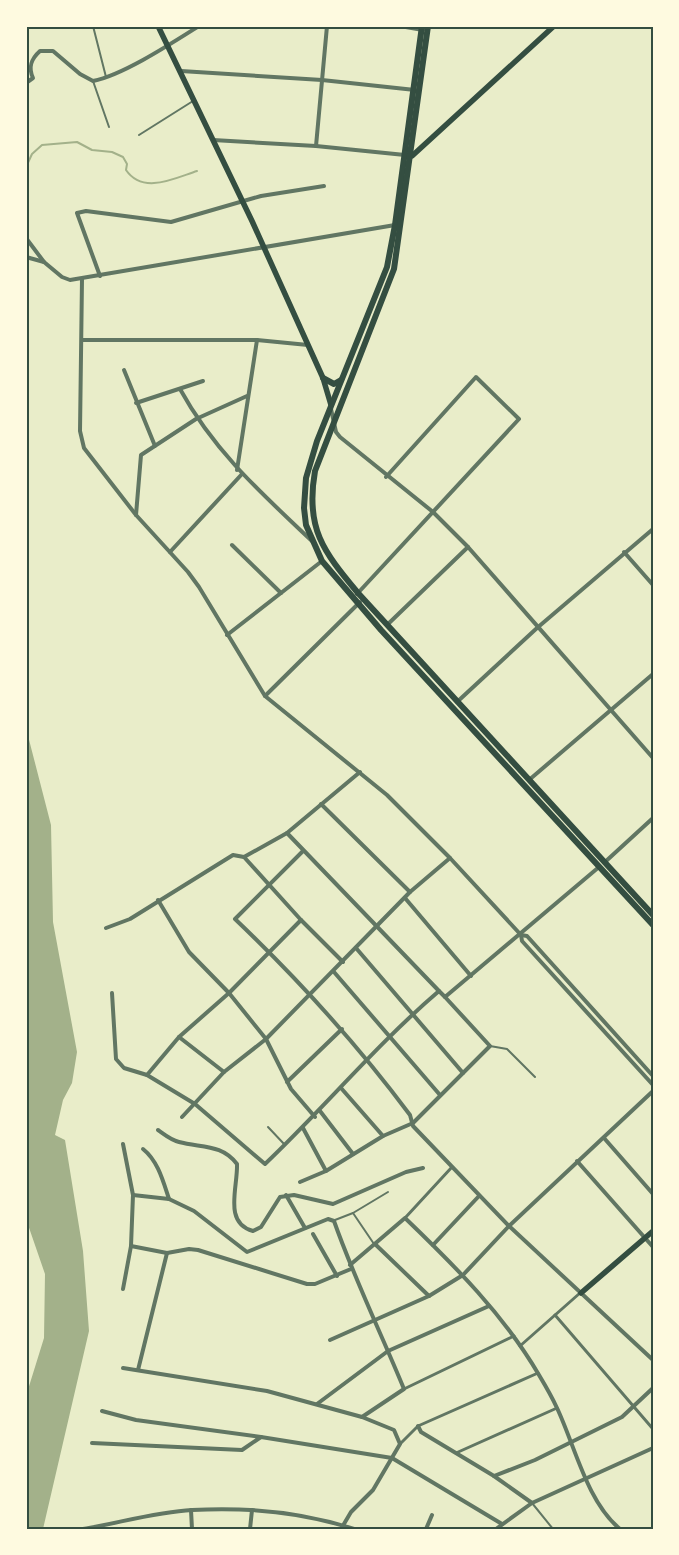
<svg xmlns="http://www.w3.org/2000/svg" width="679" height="1555" font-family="Quicksand,sans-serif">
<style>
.water{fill:#a3b18a}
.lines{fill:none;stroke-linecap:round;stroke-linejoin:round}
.stream{stroke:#a3b18a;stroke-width:2}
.service{stroke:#617663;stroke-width:2}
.pedestrian{stroke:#617663;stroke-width:3}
.minor{stroke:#617663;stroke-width:4}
.secondary{stroke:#344e41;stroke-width:5.5}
.primary{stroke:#344e41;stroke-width:6}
.neatline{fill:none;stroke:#344e41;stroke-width:2}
</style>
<rect width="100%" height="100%" fill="#e9edc9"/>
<polygon class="water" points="26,728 51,825 53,922 77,1052 72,1083 63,1100 55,1135 65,1140 83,1251 89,1331 43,1529 26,1529 26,1396 44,1338 45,1274 26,1219 26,1036 29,1025 26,1008"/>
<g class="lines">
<path class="stream" d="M26 167 32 154 42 145 77 142 92 150 112 152 123 157 127 164 126 170C143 195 175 178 197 171"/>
<g class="service">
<polyline points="93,26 106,77"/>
<polyline points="93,81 109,127"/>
<polyline points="139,135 193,101"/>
<polyline points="490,1046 507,1049 535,1077"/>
<polyline points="268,1127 285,1145"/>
<polyline points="353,1213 374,1244"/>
<polyline points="335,1220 353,1213 388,1192"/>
<polyline points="532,1503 553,1529"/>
</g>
<g class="pedestrian">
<polyline points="405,1218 452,1167"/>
<polyline points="555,1315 653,1429"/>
<polyline points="520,1346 580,1293"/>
<polyline points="404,1389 514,1336"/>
<polyline points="400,1444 418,1426 538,1373"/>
<polyline points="456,1453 557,1408"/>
</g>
<g class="minor">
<polyline points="400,26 423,30"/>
<polyline points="181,71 322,80 415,90"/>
<path d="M26 83 33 78C28 67 31 59 40 51H53L80 74 93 81C123 75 172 43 199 26"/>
<polyline points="213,140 316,146 405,155"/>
<polyline points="316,146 327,26"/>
<polyline points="26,238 44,262"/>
<polyline points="26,257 44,262 62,277 70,280 395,225"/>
<polyline points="100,276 77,213 86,211 171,222 261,196 324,186"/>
<polyline points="82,279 80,431 84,448 136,515 188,572 199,587 265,696 387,795 450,858 521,935 522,941 653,1085"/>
<polyline points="82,340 257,340 308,345"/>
<polyline points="124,370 155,446"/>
<path d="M180 389C214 451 261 493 312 541"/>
<polyline points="136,403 203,381"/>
<polyline points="331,409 336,432 340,437 433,512 468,547 653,758"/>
<polyline points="237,470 257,340"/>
<polyline points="136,515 141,455 196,419 247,396"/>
<polyline points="232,545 281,593"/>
<polyline points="170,552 242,474"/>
<polyline points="624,552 653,585"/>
<polyline points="357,594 519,419 476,377 386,477"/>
<polyline points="387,625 468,547"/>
<polyline points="227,635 322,561"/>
<polyline points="265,696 360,602"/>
<polyline points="457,702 537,628 653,529"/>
<polyline points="529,780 653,674"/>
<polyline points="321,804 410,892"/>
<polyline points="287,833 439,991"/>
<path d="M303 851 235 919C299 980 357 1044 410 1115L413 1126 509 1226 653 1360"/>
<polyline points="244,857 301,920 343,962"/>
<polyline points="605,862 653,818"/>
<polyline points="405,898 471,976"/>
<polyline points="158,900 189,952 229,993 266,1039 291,1089 315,1117"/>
<polyline points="106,928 130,919 233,855 244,857 287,833 360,772"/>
<polyline points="521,935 527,936 653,1076"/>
<polyline points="356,948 463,1073"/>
<polyline points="334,972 440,1095"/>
<path d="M112 993 116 1059 124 1068 147 1075 195 1104 265 1164C324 1108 377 1044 439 991L445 997 599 867"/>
<polyline points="179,1037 224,1072"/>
<polyline points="147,1075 179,1037 229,993 301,920"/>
<polyline points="287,1082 342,1029"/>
<polyline points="341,1088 383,1136"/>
<polyline points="320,1111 353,1154"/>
<polyline points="182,1117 224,1072 266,1039 410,892 450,858"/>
<polyline points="303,1128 326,1171"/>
<path d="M158 1130C165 1135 171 1140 179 1142 202 1148 222 1144 237 1164 238 1187 223 1223 253 1231L261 1227 280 1197 294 1195 333 1204 406 1172 423 1168"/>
<polyline points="604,1138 653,1194"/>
<polyline points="123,1144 133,1195 131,1246 123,1289"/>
<path d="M143 1149C158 1161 163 1181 169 1199"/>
<polyline points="577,1161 653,1247"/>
<polyline points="300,1182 326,1171 383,1136 413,1123 490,1046 445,997"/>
<path d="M133 1195 169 1199 194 1211 247 1252 328 1219 334 1221C354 1278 381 1333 404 1389L362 1417"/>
<polyline points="286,1195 305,1228"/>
<polyline points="313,1234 337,1276"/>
<polyline points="376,1245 429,1296"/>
<polyline points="433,1245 479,1196"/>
<polyline points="131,1246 167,1253 189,1249 198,1250 307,1284 315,1284 351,1269"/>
<path d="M350 1265 405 1218C455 1266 504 1315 539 1375 545 1385 552 1397 557 1408 575 1446 587 1502 620 1529"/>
<polyline points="330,1340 429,1296 463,1275 509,1226 653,1091"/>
<polyline points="123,1368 267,1391 362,1417 394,1430 400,1444 373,1490 351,1512 341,1529"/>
<polyline points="138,1370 167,1253"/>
<polyline points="317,1404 388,1351 489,1306"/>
<polyline points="102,1411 136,1420 261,1437 392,1458 502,1524"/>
<polyline points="418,1426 421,1432 494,1476 532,1503"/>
<polyline points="92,1443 242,1450 261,1437"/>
<polyline points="494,1476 535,1460 622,1417 653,1388"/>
<polyline points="191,1510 192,1529"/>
<path d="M83 1529C119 1523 156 1512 192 1510 246 1507 302 1512 354 1529"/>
<polyline points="187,1529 257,1529"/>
<polyline points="250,1529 252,1510"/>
<polyline points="426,1529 432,1515"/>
<polyline points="496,1529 532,1503 653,1448"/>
</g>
<g class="secondary">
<polyline points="158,26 252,221 323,378 331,405"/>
<polyline points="406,155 412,156 554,26"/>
<polyline points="581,1293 653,1231"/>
</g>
<g class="primary">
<polyline points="422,26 395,225 387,267 317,441 306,478 304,508 306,525 322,561 381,630 653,925"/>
<path d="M428 26 394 269 315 471C305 528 323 551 358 593L653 915"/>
<polyline points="323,378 334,384 341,380"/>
</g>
</g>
<rect width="679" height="1555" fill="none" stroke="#fefae0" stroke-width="55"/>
<rect x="28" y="28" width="624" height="1500" class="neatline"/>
</svg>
